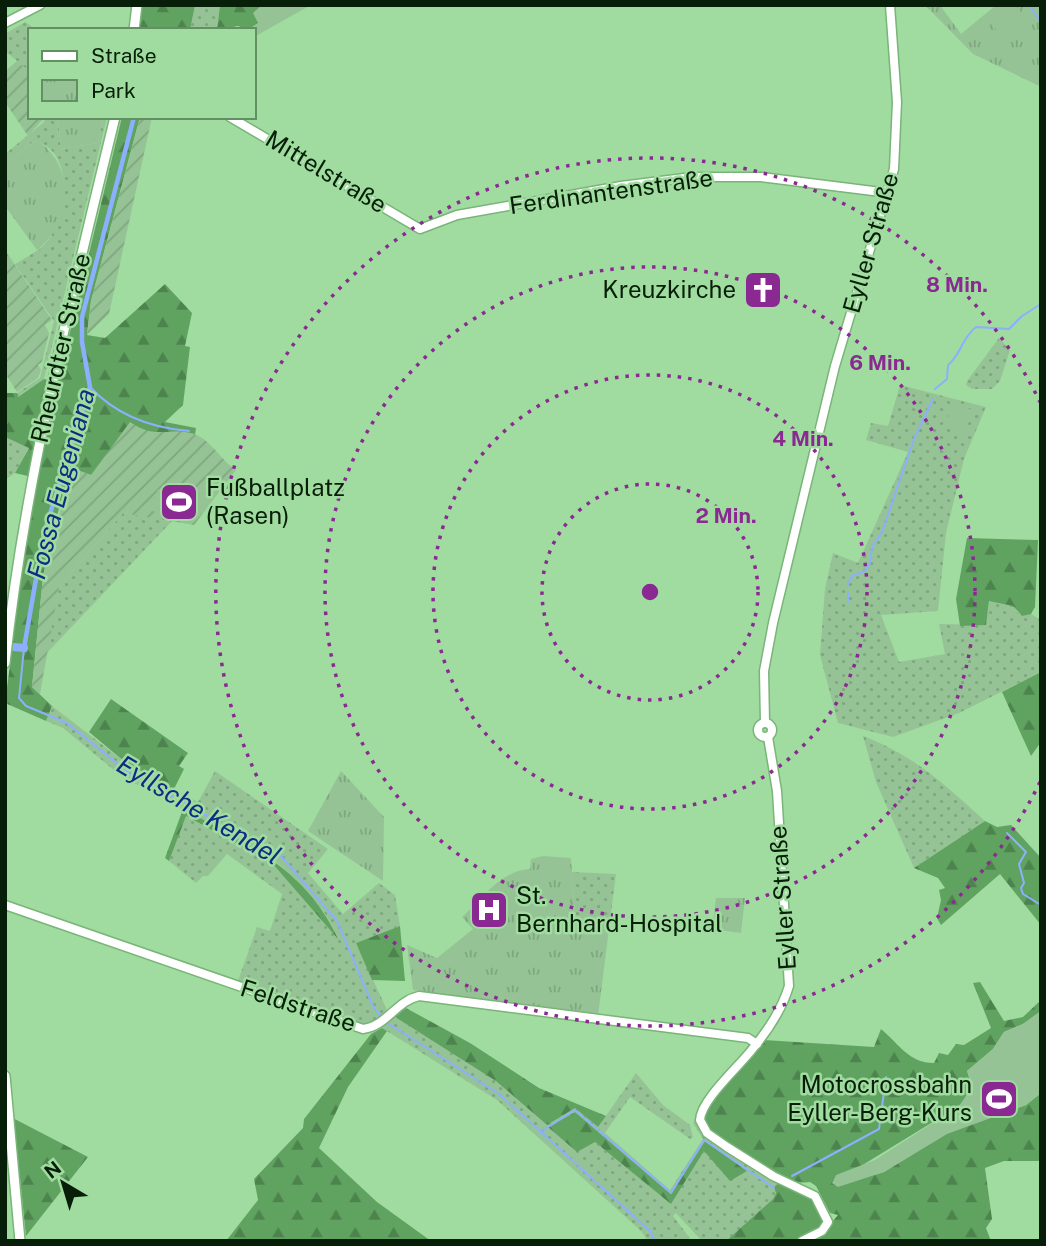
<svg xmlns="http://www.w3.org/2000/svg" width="1046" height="1246" font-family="'Public Sans',sans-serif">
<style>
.grass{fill:url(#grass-dots);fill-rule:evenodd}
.forest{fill:url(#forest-firs)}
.park{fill:url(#park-tufts)}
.garden{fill:url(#garden-furrows)}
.pitch{fill:#95c395}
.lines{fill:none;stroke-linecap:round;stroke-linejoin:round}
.stream{stroke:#8cb0fd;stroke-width:2}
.canal{stroke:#8cb0fd;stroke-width:4.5}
.river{stroke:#8cb0fd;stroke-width:8}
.secondary-casing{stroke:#79b479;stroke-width:11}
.primary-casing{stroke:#79b479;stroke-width:12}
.secondary{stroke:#fff;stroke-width:8}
.primary{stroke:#fff;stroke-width:9}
.ring{fill:none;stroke:#8a2992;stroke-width:3.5;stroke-dasharray:3.5 7}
.labels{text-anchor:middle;stroke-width:5;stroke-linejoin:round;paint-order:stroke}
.street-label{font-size:24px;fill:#071e08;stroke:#a0dc9f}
.poi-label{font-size:24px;fill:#071e08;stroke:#a0dc9f;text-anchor:end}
.water-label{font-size:26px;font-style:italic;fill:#0e2c82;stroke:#a0dc9f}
.centre{fill:#8a2992;stroke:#a0dc9f;stroke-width:3.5}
.ring-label{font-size:21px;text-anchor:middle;font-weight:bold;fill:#8a2992;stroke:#a0dc9f;stroke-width:5;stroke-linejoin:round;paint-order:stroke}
</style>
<defs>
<pattern id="grass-dots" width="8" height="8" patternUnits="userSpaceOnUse" patternTransform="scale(1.75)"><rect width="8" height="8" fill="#95c395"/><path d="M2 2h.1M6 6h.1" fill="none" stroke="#7fa77f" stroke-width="1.8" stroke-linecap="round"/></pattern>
<pattern id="forest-firs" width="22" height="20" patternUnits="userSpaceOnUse" patternTransform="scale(1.75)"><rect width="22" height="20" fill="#60a361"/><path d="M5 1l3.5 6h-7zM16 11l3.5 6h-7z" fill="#4d844e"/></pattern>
<pattern id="park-tufts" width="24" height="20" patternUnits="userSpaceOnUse" patternTransform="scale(1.75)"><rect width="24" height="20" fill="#95c395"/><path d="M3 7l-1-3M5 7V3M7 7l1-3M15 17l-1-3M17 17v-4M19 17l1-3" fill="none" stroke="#7fa77f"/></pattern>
<pattern id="garden-furrows" width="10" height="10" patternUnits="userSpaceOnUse" patternTransform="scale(1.75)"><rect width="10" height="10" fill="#95c395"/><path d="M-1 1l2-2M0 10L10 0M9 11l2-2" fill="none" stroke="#7fa77f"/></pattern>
</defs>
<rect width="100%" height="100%" fill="#a0dc9f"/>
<g class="grass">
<polygon points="195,5 220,5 217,30 190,30"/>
<polygon points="25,22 37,30 30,30 30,72 5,51 5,34"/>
<path d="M45 117H58L61 149 98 143 103 117H107L44 379 17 397V393L40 378 54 321 15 264C25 258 39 251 47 242 67 217 76 150 34 141L5 165V154L44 122Z"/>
<polygon points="999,338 1010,350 1000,381 992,389 972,389 966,385 967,381"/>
<polygon points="900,385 986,407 964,459 946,533 938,611 881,615 899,662 945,654 939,624 985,625 990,599 1013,606 1019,614 1031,614 1041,620 1041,672 959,713 893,737 838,723 820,655 825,589 833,553 858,563 908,452 866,440 871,423 888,426"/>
<polygon points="5,437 29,447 15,473 5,480"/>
<polygon points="123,513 173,520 45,655 59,587"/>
<path d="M52 706 125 762 198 802 215 771 328 849 308 873 343 914 379 883 395 895 400 926 356 943 388 1012 379 1021 365 1026 237 984 257 927 270 931 282 894 227 854 208 876H203L196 883 169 861 185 816 272 863 336 936C326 905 293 876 268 855L121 776 63 728 46 721Z"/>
<path d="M863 736C915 756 944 784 985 821L914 868 876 782Z"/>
<polygon points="572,872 616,874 610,921 575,916"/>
<path d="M393 1016 496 1080 547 1125 575 1107 598 1127 636 1073 663 1105 690 1125 693 1137 690 1139 630 1097 605 1133 670 1190 703 1139 693 1123 698 1115 703 1132 780 1182 773 1199 726 1241H702L676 1213 673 1216 692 1241H648L641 1231 497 1100 382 1028ZM575 1112 672 1194 705 1142 704 1151 671 1203 595 1142 549 1126Z"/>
</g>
<g class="forest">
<polygon points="138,5 195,5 190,30 134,30"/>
<polygon points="220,5 262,5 263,6 258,23 248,30 238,26 217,30"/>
<polygon points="122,117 140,117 91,301 87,335 105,338 165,284 192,313 185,346 190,347 183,405 165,422 196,428 195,434 146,432 91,475 71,468 49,543 43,577 32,687 52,706 46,721 5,703 10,665 8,641 32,477 15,473 29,448 5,437 5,393 17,393 18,397 44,379 58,382"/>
<polygon points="967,538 1038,540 1035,607 1031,614 1022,616 1013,606 989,601 986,625 960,626 956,599"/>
<polygon points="1041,672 1041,742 1031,756 1002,692"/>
<polygon points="111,699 188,753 179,766 184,769 174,789 125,762 89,732"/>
<path d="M183 809C246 843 307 869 338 939L272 863 186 816 169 861 165 858Z"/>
<polygon points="985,821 997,827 1011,825 1041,858 1041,925 1000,874 941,925 937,918 941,900 939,890 945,888 938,878 914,868"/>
<polygon points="400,926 405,981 372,980 356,943"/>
<path d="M980 982 1004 1021 1023 1017 1041 1000V1011L1023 1024 1004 1032 993 1049 967 1071C973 1086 969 1093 959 1106L861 1166 874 1175 884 1172 947 1133 1026 1105 1041 1093V1161H1004L985 1168 992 1219 986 1228 991 1241H807L822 1234 838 1215 830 1213 816 1186 810 1182C783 1187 736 1150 713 1135L705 1127V1111L764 1040 874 1047 881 1029C900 1045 909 1063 934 1063L939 1053 948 1055 956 1044 964 1045 991 1028 973 983Z"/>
<polygon points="406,1008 470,1043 539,1088 606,1116 598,1127 575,1108 547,1125 496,1081 395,1017"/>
<polygon points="382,1028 387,1031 348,1087 319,1148 377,1202 431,1241 226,1241 258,1200 254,1179 303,1128 304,1119 371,1034"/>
<polygon points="5,1104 7,1115 88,1157 26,1236 16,1138 5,1145"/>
<polygon points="575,1112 671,1194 705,1141 747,1171 730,1181 704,1151 671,1204 595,1142 577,1152 548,1127"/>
<path d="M780 1182C804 1192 817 1198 825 1223L796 1241H726L773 1199 776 1193 774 1187Z"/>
</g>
<g class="park">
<polygon points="940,5 961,34 996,5 1041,5 1041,87 973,54 926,6"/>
<polygon points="58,117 103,117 98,143 61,149"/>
<path d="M34 141C42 142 46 147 52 154 74 181 66 229 37 250L5 206V165Z"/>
<polygon points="341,771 384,817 383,881 308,831"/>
<path d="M543 856 571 858 575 916 610 921 598 1016 413 990 407 945 437 958 473 929 462 917C484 897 500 871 530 869L531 859Z"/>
<polygon points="716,898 745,898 741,933 712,929"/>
</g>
<g class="garden">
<polygon points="17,61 30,72 30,117 45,117 28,136 5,102 5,71"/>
<polygon points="140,117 152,117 109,314 87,335 91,301"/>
<polygon points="5,250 52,320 45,325 49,333 42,362 38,365 41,370 38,378 17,392 5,373"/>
<path d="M130 422C158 441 169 426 194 434 212 440 221 461 236 470L194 525 123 513 59 587 40 694 32 687 43 577 71 468 91 475Z"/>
</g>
<g class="pitch">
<polygon points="262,5 311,5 254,37 254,30 248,30 258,23 253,13"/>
<polygon points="1002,5 1015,5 1025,17 1002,37 987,18"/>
<polygon points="954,404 973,410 964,435 943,426"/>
<polygon points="158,489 209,494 196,516 151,511"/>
<path d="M1041 1011V1093L1026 1105 947 1134 884 1172 838 1187 832 1183 836 1175 875 1160 959 1106C969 1093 973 1086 967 1071L993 1049 1004 1032 1023 1024Z"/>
</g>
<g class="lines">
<g class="stream">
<polyline points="1029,5 1041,22"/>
<path d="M90 387C116 415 152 428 189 431"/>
<path d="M935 389 947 379 948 365C962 354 960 340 976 327L1009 329 1022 316 1041 304"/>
<polyline points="848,584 852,576 865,571 870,563 872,547 882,532 914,439 933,399"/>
<polyline points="848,602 848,593"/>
<polyline points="24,648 19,698 26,706 67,723 129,773 281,856 337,921 373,1006 382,1018"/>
<polyline points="1007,833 1026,852 1019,864 1024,883 1021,888 1023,894 1041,905"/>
<polyline points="386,1022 499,1094 650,1231 655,1241"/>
<polyline points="542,1131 575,1110 671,1193 704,1140 774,1188"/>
<polyline points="792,1176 879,1129 886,1077"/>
</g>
<polyline class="canal" points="24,648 44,533 90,387 82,342 82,317 134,117"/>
<polyline class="river" points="14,647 24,648"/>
<defs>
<g id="secondary">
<polyline points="5,23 40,5"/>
<polyline points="230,117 420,229 457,215 621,186 692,177 761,177 889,193"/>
<circle cx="765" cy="730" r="7"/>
<polyline points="765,723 764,671 773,623 835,366 894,169 897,102 890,5"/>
<path d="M768 737 777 791 789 986C782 1009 769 1029 754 1047 741 1065 701 1099 700 1120L707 1133 727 1147 773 1176 815 1196 828 1222 822 1231 802 1241"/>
<path d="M5 905 363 1029C387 1026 396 1001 419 996L748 1038 757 1044"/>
</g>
<g id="primary">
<polyline points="134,30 137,5"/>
<path d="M5 663C25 478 71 298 115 117"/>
<polyline points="5,1076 20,1241"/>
</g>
</defs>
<use href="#secondary" class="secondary-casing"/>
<use href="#primary" class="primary-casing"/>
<use href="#secondary" class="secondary"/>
<use href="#primary" class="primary"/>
</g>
<g class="ring">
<circle cx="650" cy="592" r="108"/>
<circle cx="650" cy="592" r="217"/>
<circle cx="650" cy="592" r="325"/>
<path d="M1040 782A434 434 0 1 1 1040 402"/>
</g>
<defs>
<symbol id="church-square" viewBox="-11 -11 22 22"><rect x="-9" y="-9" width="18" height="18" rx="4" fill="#8a2992" stroke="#a0dc9f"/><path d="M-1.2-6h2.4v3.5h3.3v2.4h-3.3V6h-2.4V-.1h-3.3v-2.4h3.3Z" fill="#fff"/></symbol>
<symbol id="stadium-square" viewBox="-11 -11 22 22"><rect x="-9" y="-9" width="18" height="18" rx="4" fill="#8a2992" stroke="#a0dc9f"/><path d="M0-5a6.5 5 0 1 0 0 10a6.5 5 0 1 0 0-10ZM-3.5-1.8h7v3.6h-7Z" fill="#fff"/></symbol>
<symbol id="hospital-square" viewBox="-11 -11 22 22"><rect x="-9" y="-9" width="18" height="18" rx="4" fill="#8a2992" stroke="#a0dc9f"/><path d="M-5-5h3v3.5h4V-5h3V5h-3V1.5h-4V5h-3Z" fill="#fff"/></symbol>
</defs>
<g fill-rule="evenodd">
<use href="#church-square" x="741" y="268" width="44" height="44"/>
<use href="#stadium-square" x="157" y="480" width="44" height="44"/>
<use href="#hospital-square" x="467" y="888" width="44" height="44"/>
<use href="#stadium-square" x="977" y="1077" width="44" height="44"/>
</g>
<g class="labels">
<g class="street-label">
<text transform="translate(326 172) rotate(31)" y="8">Mittelstraße</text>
<text transform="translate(611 192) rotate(-8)" y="8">Ferdinantenstraße</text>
<text transform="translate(871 243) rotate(-74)" y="8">Eyller Straße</text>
<text transform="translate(61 348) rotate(-77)" y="8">Rheurdter Straße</text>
<text transform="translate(783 898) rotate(-94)" y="8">Eyller Straße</text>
<text transform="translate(298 1006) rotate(18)" y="8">Feldstraße</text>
</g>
<g class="poi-label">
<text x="736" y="298">Kreuzkirche</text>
<text x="206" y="496" text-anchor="start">Fußballplatz<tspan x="206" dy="28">(Rasen)</tspan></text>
<text x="516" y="904" text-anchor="start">St.<tspan x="516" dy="28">Bernhard-Hospital</tspan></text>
<text x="972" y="1093">Motocrossbahn<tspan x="972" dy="28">Eyller-Berg-Kurs</tspan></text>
</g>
<g class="water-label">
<text transform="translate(61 484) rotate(-75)" y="9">Fossa Eugeniana</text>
<text transform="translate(199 810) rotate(31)" y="9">Eyllsche Kendel</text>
</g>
</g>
<circle cx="650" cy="592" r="10" class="centre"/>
<g class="ring-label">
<text x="957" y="292">8 Min.</text>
<text x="880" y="370">6 Min.</text>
<text x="803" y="446">4 Min.</text>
<text x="726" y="523">2 Min.</text>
</g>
<rect width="1046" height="1246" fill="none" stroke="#071e08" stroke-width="14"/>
<rect x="28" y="28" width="228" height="91" fill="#a0dc9f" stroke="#639063" stroke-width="2"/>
<rect x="42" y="51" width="35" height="10" fill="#ffffff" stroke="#639063" stroke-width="2"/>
<text x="91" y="63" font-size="21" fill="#071e08">Straße</text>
<rect x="42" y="80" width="35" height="21" fill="url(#park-tufts)" stroke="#639063" stroke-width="2"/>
<text x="91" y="98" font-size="21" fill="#071e08">Park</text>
<g transform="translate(63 1183) rotate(322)" stroke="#a0dc9f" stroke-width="5" paint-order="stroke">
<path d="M0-5L12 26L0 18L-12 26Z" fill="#071e08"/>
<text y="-10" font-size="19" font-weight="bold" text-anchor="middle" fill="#071e08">N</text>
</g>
</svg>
